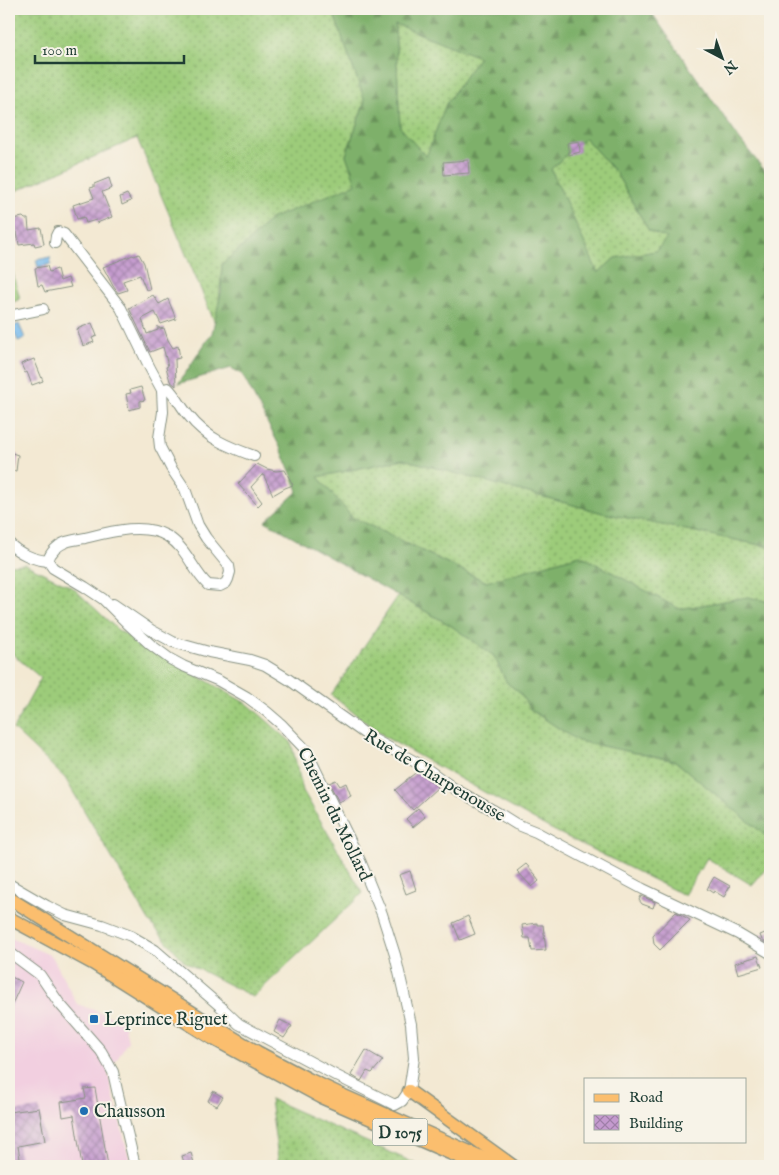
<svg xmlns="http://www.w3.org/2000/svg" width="779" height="1175" font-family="'IM FELL English',serif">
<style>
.built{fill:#f2cfe0}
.grass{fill:url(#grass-dots);stroke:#5e8457}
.forest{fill:url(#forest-firs);stroke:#4e764f;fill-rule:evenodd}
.water{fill:url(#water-ripples);stroke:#4c7c90}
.building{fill:url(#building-cross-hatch)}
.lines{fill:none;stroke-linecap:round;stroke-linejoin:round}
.minor-casing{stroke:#899384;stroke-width:12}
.major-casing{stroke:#899384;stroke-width:15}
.minor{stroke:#fff;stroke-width:10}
.major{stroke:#fbbe6e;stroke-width:12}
.poi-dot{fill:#1f6fb2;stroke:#f7f3e8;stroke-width:2}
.labels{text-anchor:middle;stroke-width:4;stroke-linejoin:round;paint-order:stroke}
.shield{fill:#f7f3e8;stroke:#60746a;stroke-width:1}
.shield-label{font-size:16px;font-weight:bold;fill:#1f3d34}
.street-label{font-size:18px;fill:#1f3d34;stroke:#f7f3e8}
.poi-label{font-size:18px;fill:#1f3d34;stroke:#f7f3e8;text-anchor:start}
</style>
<defs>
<pattern id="grass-dots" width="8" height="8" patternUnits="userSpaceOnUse" patternTransform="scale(1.25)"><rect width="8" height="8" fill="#9dcc7a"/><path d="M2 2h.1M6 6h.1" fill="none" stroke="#7fa765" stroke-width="1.8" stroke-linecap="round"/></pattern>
<pattern id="forest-firs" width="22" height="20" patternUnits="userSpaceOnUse" patternTransform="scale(1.25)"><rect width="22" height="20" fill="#7eb06a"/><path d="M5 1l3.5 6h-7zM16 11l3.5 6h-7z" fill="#679058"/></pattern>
<pattern id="water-ripples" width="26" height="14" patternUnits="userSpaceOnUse" patternTransform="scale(1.25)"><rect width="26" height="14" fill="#78baed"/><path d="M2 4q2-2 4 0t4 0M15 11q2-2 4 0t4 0" fill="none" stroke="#6298c1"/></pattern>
<pattern id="building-cross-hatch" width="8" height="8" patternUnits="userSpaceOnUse" patternTransform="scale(1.25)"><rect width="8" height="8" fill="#c49ace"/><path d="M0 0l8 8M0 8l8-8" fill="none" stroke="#9f7fa8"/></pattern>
</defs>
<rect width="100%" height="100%" fill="#f7f3e8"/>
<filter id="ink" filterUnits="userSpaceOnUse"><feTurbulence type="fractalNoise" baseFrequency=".02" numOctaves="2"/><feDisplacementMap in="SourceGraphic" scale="10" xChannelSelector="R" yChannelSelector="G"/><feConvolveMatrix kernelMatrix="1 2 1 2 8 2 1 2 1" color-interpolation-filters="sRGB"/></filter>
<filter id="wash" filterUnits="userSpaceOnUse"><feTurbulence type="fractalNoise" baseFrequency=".0096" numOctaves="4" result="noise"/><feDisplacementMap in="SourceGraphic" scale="20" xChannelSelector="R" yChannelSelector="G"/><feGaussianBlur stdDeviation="1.12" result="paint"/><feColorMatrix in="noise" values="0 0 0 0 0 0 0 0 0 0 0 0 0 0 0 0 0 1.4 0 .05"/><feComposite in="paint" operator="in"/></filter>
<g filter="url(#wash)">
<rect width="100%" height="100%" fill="#f3e9d3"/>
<polygon class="built" points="9,937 52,956 77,1004 124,1021 128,1041 108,1074 131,1166 9,1166"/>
<g class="grass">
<polygon points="9,9 332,9 365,101 346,155 357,184 270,219 247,243 222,264 217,328 137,138 9,194"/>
<polygon points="395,24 479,57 446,104 426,158 400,127"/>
<polygon points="585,138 616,173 649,231 668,238 656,251 615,258 598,273 551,169"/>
<polygon points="9,258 20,299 9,304"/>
<polygon points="403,459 603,513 770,547 770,602 748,597 679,609 580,555 487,582 352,517 318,477"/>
<polygon points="25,564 72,587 118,630 249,705 291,742 303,791 363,893 253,997 185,962 149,921 65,778 13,729 41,678 9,651 9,565"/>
<polygon points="398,596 450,625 494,656 507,683 519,692 531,710 578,741 675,761 770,839 770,864 752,885 707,858 684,895 549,828 385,737 331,695"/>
<polygon points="270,1099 421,1166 279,1166"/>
</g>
<path class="forest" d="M332 9H649L740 140 770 177V547L603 513 403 459 318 477 352 517 486 582 580 555 679 609 748 597 770 602V626H769L770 628V839L675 761 578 741 531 710 519 692 507 683 494 656 450 625 265 521 298 491 282 451 242 374 231 368 178 384 212 333 221 293 222 264 247 243 270 219 356 184 346 155 365 101ZM395 24 479 57 446 104 426 157 400 127ZM585 138 616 173 649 231 667 238 656 251 615 258 598 273 551 169Z"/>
<g class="water">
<polygon points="50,257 51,264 38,267 36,260"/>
<polygon points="19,324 25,338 18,341 12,327"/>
</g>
<g id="blocks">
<g class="building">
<polygon points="579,141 580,152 569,155 567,143"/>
<polygon points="468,160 469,173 444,175 443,162"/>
<polygon points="109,178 112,188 102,192 112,217 97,223 96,220 86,223 84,217 77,219 73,205 94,198 90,188 94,187 94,184"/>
<polygon points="127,194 131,201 122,205 120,197"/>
<polygon points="23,217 25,219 28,219 29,230 41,228 44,244 35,246 34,243 19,245 17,232 15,232 13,219"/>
<polygon points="139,254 144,263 150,289 146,290 140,275 123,281 127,290 118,293 113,286 103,267 133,255 134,256"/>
<polygon points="47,266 49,272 57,269 60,281 68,278 71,287 45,292 42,285 38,286 35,268"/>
<polygon points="153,295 159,304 168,299 176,319 161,324 155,312 142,319 147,334 158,330 158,326 160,329 164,328 168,340 173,348 178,346 180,358 175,359 176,386 170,381 166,367 168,366 163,347 150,352 129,308"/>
<polygon points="92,323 97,336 92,338 94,342 83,346 77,329"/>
<polygon points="34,359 43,381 32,385 27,372 25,373 21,364"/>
<polygon points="141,387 145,400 140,401 140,407 129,410 126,394 131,393 130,390"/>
<polygon points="9,452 18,455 16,471 9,470"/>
<polygon points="257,464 267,469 276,471 285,470 293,485 285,488 273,495 263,474 251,487 262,502 258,506 238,484"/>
<polygon points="418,771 438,787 413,810 395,790 406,781 406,780"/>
<polygon points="336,780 340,786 346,783 351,796 339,802 329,783"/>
<polygon points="418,808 425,817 413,827 406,819"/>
<polygon points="526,864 536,875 535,876 539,881 532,887 517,871"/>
<polygon points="410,871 416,890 406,894 399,875"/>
<polygon points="714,877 730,886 724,897 714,891 713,893 707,889"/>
<polygon points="641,896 655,902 653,908 642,904 639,900"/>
<polygon points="676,912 690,920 660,950 654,944 653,936"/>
<polygon points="468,916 475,934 460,940 453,923"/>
<polygon points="537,923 537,925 543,925 546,950 532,951 530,938 524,938 522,925"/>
<polygon points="770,931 770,944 769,945 762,940 760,935"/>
<polygon points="758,956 762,967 738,974 735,963"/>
<polygon points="9,976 22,982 9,1011"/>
<polygon points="280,1020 292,1026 284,1038 274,1032"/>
<polygon points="366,1050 383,1060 379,1065 372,1073 367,1071 361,1081 351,1075"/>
<polygon points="95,1088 108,1166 82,1166 74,1115 63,1117 61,1102 86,1098 84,1089"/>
<polygon points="213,1091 223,1097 217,1106 208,1101"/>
<polygon points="39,1108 45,1141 18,1146 20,1159 9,1161 9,1112"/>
<polygon points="191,1153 195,1166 185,1166 182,1156"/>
</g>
</g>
</g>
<g filter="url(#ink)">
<use href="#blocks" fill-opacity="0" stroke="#899384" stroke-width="1"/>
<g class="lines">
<defs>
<g id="minor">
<polyline points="9,316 43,309"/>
<path d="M162 390 168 388C177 397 181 407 189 416 206 438 229 447 254 456"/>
<path d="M9 543C18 553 34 560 48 561"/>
<polyline points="113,604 151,630 173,642 209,652 250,660 265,665 288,679 371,738 423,766 455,789 500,814 516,824 536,832 643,889 738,934 770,953"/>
<path d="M9 884 47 906 65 915 102 925 131 936 155 950 220 1006 239 1024 337 1076 395 1105 402 1101 409 1091 414 1058 411 1024 395 955 382 914 361 863 306 750 281 724 267 712 247 697 219 681 183 666 170 659 151 645 127 623 103 599 85 587 53 568 48 561C50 552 58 545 66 542 72 540 79 539 85 538 109 532 144 522 167 536 188 549 192 570 208 585L220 586 226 583 228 579 230 572 229 566 206 538 198 525 185 489 171 468 160 447 159 438 163 412 162 390 150 368 121 308 64 234 58 232 56 236 55 243"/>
<polyline points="9,952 40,975 59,1003 101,1051 108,1063 113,1072 117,1090 135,1166"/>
</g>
<g id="major">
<polyline points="9,898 214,1026 257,1052 308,1079 344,1096 501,1166"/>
<polyline points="9,918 94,964 210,1037 321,1097 473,1163"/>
<polyline points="409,1091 513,1166"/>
</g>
</defs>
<use href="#minor" class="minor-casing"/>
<use href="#major" class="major-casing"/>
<use href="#minor" class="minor"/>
<use href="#major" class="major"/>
</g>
</g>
<g class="poi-dot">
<rect x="89" y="1014" width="10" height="10" rx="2.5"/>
<circle cx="84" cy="1111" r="5"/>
</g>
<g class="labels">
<rect class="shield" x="372.5" y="1118.5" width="55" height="27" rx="4"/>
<g class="shield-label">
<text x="400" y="1138">D 1075</text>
</g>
<g class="street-label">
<text transform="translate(435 775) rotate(31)" y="6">Rue de Charpenousse</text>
<text transform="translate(335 814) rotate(64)" y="6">Chemin du Mollard</text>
</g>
<g class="poi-label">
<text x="104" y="1025">Leprince Riguet</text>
<text x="94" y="1117">Chausson</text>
</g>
</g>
<rect width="779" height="1175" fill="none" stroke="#f7f3e8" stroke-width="30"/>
<rect x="584" y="1078" width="162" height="65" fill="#f7f3e8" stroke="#a1aaa0"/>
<rect x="594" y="1094" width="25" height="8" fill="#fbbe6e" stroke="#a1aaa0"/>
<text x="629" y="1102" font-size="15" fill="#1f3d34">Road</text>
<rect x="594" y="1115" width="25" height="15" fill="url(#building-cross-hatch)" stroke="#a1aaa0"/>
<text x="629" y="1128" font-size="15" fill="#1f3d34">Building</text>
<g transform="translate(722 58) rotate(139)" stroke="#f7f3e8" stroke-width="4" paint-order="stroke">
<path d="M0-4L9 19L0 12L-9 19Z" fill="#1f3d34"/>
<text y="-8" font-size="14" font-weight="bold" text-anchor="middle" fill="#1f3d34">N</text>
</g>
<path d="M35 55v8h149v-8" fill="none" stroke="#1f3d34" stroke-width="2.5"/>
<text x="42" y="55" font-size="15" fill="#1f3d34" stroke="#f7f3e8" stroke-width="4" paint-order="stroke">100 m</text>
</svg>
